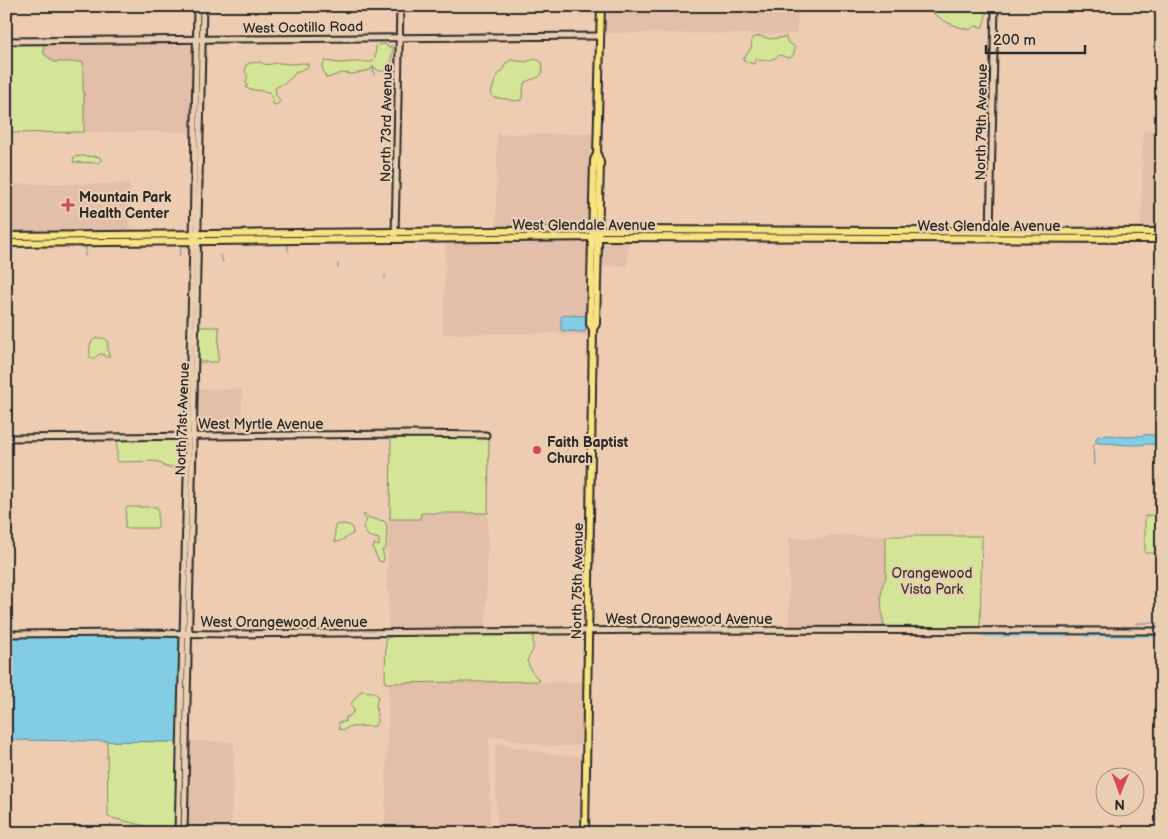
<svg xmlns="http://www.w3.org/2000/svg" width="1168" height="839" font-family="'Balsamiq Sans',sans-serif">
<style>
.built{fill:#e3bea8}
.green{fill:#d5e598;stroke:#808862}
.water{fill:#83cde4;stroke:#608c9a}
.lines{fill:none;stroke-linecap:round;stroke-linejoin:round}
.stream{stroke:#608c9a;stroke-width:1}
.canal{stroke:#83cde4;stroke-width:4}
.minor-casing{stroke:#2b2b2b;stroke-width:9}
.major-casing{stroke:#2b2b2b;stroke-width:10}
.minor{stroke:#eaceb1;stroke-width:5}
.major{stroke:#f8e281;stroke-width:6}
.poi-dot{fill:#d1495b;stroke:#eaceb1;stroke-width:2}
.labels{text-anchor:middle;stroke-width:4.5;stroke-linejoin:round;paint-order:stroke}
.street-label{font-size:14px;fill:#2b2b2b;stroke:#eaceb1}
.poi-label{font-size:14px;font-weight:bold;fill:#2b2b2b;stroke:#eaceb1;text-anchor:start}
.park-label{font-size:14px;fill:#3c3e36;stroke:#eaceb1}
</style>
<rect width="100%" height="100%" fill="#eeccb2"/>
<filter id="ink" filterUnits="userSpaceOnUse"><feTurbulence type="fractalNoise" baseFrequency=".02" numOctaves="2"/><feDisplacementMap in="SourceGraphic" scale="10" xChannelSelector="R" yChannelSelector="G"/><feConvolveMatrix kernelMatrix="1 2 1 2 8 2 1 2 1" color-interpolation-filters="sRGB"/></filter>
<g filter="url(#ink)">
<g class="built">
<polygon points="606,6 798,6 797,34 606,33"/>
<polygon points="192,43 194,44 193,132 84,132 84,95 83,89 83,62 54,62 44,54 43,44"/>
<polygon points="1143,130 1162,130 1162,229 1141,229"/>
<polygon points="497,134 592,134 591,176 588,224 583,227 496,228"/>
<polygon points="130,184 129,231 6,233 6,184"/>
<polygon points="606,240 628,240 627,266 608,266 602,267 602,245 603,242"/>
<polygon points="511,241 537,241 551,242 584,242 587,244 587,335 559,335 558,333 443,334 446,242 498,243"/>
<polygon points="196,389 242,389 242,432 202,433 197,431"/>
<polygon points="489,437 486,628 391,629 388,625 389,596 387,584 391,438"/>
<polygon points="830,535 886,536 886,578 882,582 881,609 884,626 792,627 789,625 789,538 823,538 830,536"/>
<polygon points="583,682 580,745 575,746 544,746 500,737 489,737 490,824 488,826 388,827 385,826 389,683"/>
<polygon points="188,741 234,742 231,829 189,829 186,827"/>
<polygon points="498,743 554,755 577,756 580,757 581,759 580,822 579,824 499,826 497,825 495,749"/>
</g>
<g class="green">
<path d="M926 6H988L983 27 974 26 970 30C951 25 940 21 926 6Z"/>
<path d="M760 36 770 39 786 37V38L788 43 794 46V53L792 57 788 58 780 55C774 60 762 62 756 59L754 64 743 60C745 56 749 53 751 48 752 45 751 42 752 38Z"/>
<polygon points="6,44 43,44 44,54 54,62 83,62 83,89 84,94 84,132 6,133"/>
<polygon points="383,44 387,45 388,48 391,47 391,45 393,48 391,60 392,67 389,71 385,72 377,70 376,68 371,68 370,70 353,74 341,73 331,77 326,78 322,67 325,61 339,63 352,62 372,62 375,58 376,47 378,45"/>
<path d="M535 59 542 62C545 82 534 76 524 83L523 94 521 100 515 101 506 99 496 98 493 97 491 93 496 78 503 69 506 63 511 60 525 62Z"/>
<path d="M260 62C267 67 271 63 279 63 283 63 287 64 292 64 298 64 302 62 308 64V67L296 72 289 80 275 88 276 95 280 101 279 103 276 105 272 103 273 99 269 92 248 89 246 87 248 85 246 83C247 79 249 75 245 72L246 65 250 63Z"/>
<polygon points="82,156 100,157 101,160 98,163 73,162 74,157"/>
<polygon points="201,327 219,327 218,362 200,362 197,361 198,329"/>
<path d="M96 338H103L107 340 109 357H105L103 354H99L95 358H90C90 351 88 342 96 338Z"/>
<polygon points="489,437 488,513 421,513 420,519 390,519 391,438"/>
<polygon points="117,440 182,440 185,444 185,467 165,467 161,463 156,461 117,462"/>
<polygon points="127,507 157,507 158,509 158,528 125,528 126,509"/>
<polygon points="363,515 367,515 369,518 384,521 387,525 386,549 385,550 382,550 384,557 383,562 379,561 373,549 374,544 379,546 379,539 368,536 363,527 367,520"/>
<polygon points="1155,515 1158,518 1161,537 1161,550 1158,553 1145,553 1145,516"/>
<path d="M343 524 349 525 352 527 353 534C346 536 343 542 335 542V526L336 525Z"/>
<path d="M886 536H982L980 627 884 626C882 614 878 588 886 578Z"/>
<polygon points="533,634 533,650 527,660 531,671 540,681 385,683 386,638 403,635"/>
<polygon points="361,691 373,692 378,696 376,704 377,721 375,726 348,727 344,730 339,729 339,722 345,722 346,717 350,716 354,711 351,704"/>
<polygon points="107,741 178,742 176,827 172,829 154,828 108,817"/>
</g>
<g class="water">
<polygon points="564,315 586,316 585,332 565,331 561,330 561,317"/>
<path d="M1111 435C1117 436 1122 437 1128 437 1139 437 1151 431 1161 438L1155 445C1148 443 1142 445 1135 445 1122 445 1110 443 1098 443L1096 441V438L1098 436Z"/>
<polygon points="177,635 179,637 181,640 178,742 6,740 6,637"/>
</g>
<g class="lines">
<g class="stream">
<polyline points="373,66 374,75"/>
<polyline points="288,245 288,251"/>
<polyline points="220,255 223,262"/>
<polyline points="85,256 86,247"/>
<polyline points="179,256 181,248"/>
<polyline points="338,264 338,268"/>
<polyline points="385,275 385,278"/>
<polyline points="1094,465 1093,447 1096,442"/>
<polyline points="1137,627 1137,623 1162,623"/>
<polyline points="234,830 278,830"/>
</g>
<g class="canal">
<polyline points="985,635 1066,635"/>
<polyline points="1086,635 1162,635"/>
</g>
<defs>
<g id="minor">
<polyline points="6,41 600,36"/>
<polyline points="990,233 995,6"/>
<polyline points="395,236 400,6"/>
<polyline points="6,438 408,434 486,435"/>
<polyline points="6,634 133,633 234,634 666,630 1162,631"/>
<polyline points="178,833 193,242 197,6"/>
<polyline points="184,833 203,6"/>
</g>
<g id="major">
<polyline points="6,236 603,230 1162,232"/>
<polyline points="6,243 603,237 1162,239"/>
<polyline points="593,329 596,324 600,162 597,154 601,6"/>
<polyline points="585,833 593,329 590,324 594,160 597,154"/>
</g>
</defs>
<use href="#minor" class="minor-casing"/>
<use href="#major" class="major-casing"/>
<use href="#minor" class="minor"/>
<use href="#major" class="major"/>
</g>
</g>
<g class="poi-dot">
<path d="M65.5 197.5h5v5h5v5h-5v5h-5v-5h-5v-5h5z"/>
<circle cx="537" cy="450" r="5"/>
</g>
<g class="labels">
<g class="street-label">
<text transform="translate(303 27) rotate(-1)" y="5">West Ocotillo Road</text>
<text transform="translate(981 122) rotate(-89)" y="5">North 79th Avenue</text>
<text transform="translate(386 123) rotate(-89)" y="5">North 73rd Avenue</text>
<text x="584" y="230">West Glendale Avenue</text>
<text x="989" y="231">West Glendale Avenue</text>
<text transform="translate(182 419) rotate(-88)" y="5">North 71st Avenue</text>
<text x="261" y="429">West Myrtle Avenue</text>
<text transform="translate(577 581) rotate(-89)" y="5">North 75th Avenue</text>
<text x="689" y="624">West Orangewood Avenue</text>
<text x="284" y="627">West Orangewood Avenue</text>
</g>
<g class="poi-label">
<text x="79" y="202">Mountain Park<tspan x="79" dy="16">Health Center</tspan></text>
<text x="547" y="447">Faith Baptist<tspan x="547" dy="16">Church</tspan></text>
</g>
<g class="park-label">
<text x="932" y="578">Orangewood<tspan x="932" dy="16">Vista Park</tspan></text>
</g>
</g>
<rect width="1168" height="839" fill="none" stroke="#eaceb1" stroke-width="25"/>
<rect x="12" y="12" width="1143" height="814" fill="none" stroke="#2b2b2b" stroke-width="2" filter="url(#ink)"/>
<g transform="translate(1120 792) rotate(181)"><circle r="24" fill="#eaceb1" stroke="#9e8d7b"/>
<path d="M0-4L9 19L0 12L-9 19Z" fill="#d1495b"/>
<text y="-8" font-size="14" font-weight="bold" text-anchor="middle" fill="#2b2b2b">N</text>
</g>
<path d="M986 45v8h99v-8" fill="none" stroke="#2b2b2b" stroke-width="2.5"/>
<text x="993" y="45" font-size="15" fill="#2b2b2b" stroke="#eaceb1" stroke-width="4" paint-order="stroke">200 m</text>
</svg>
